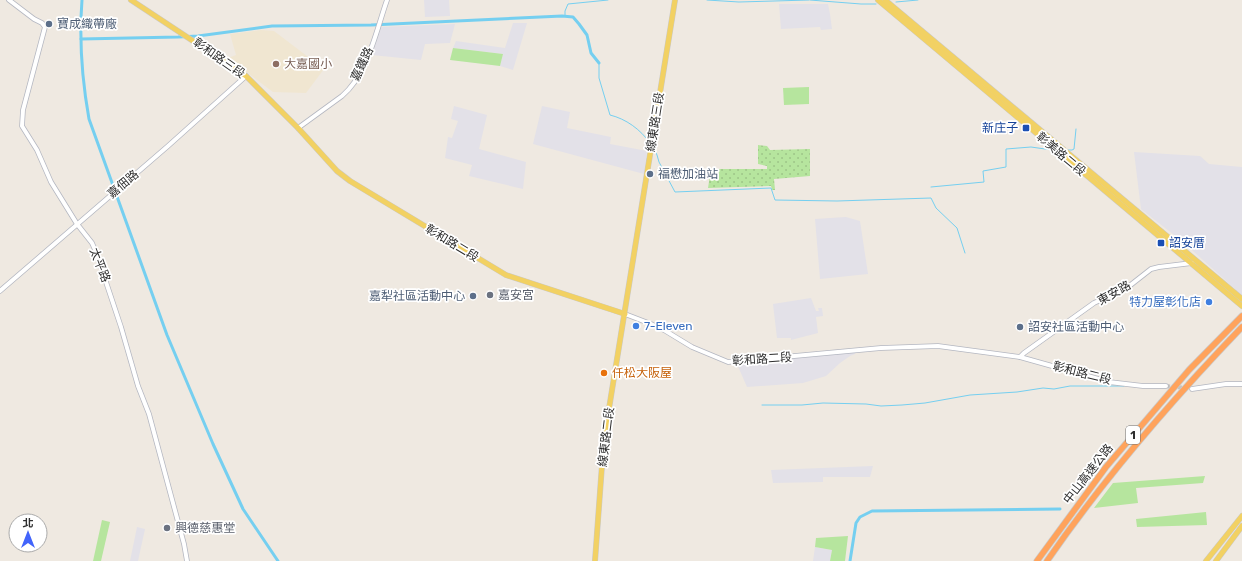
<svg xmlns="http://www.w3.org/2000/svg" width="1242" height="561" font-family="Rubik,'Noto Sans TC',sans-serif">
<style>
.industrial{fill:#e3e1e8}
.education{fill:#f0e6d1}
.grass{fill:#b6e59e}
.garden{fill:url(#garden-dots)}
.lines{fill:none;stroke-linecap:round;stroke-linejoin:round}
.stream{stroke:#75cff0;stroke-width:1}
.canal{stroke:#75cff0;stroke-width:3}
.minor-tunnel{stroke:#c8c4bd;stroke-width:4;stroke-dasharray:4 2;stroke-linecap:butt}
.minor-casing{stroke:#b4b7c1;stroke-width:5.5}
.major-casing{stroke:#c9c9c9;stroke-width:6}
.highway-casing{stroke:#c9c9c9;stroke-width:7}
.minor{stroke:#fff;stroke-width:4}
.major{stroke:#f2d163;stroke-width:5}
.highway{stroke:#ffa35c;stroke-width:5.5}
.service-dot{fill:#5c6f8a;stroke:#fff;stroke-width:1.5}
.education-dot{fill:#8d6e63;stroke:#fff;stroke-width:1.5}
.transit-dot{fill:#1a4fb4;stroke:#fff;stroke-width:1.5}
.worship-dot{fill:#6b7280;stroke:#fff;stroke-width:1.5}
.shop-dot{fill:#3f7fe0;stroke:#fff;stroke-width:1.5}
.food-dot{fill:#e8710a;stroke:#fff;stroke-width:1.5}
.labels{text-anchor:middle;stroke-width:3.5;stroke-linejoin:round;paint-order:stroke}
.shield{fill:#fff;stroke:#6d6d6d;stroke-width:1}
.shield-label{font-size:11px;font-weight:bold;fill:#2e2e2e}
.service-label{font-size:12px;fill:#4e5e75;stroke:#fff;text-anchor:start}
.street-label{font-size:12px;fill:#2e2e2e;stroke:#fff}
.education-label{font-size:12px;fill:#785e54;stroke:#fff;text-anchor:start}
.transit-label{font-size:12px;fill:#164399;stroke:#fff;text-anchor:end}
.worship-label{font-size:12px;fill:#5b616d;stroke:#fff;text-anchor:start}
.shop-label{font-size:12px;fill:#366cbe;stroke:#fff;text-anchor:end}
.food-label{font-size:12px;fill:#c56008;stroke:#fff;text-anchor:start}
</style>
<defs>
<pattern id="garden-dots" width="8" height="8" patternUnits="userSpaceOnUse"><rect width="8" height="8" fill="#b6e59e"/><path d="M2 2h.1M6 6h.1" fill="none" stroke="#9dc588" stroke-width="1.8" stroke-linecap="round"/></pattern>
</defs>
<rect width="100%" height="100%" fill="#efe9e1"/>
<g class="industrial">
<polygon points="424,0 449,0 450,16 425,17"/>
<polygon points="779,4 828,4 830,14 832,29 821,30 820,27 781,29"/>
<polygon points="513,23 527,23 513,70 500,66 503,54 453,48 456,41 505,48"/>
<polygon points="455,24 450,43 425,44 421,60 372,55 381,27"/>
<polygon points="454,106 487,115 479,149 526,162 523,189 469,176 472,165 445,158 448,137 452,138 458,121 451,119"/>
<polygon points="542,106 570,112 567,128 611,137 610,144 647,151 644,174 533,144"/>
<polygon points="1134,152 1200,156 1209,164 1242,167 1242,295 1183,242 1141,209"/>
<polygon points="846,217 860,221 868,274 820,279 815,219"/>
<polygon points="811,298 816,311 819,311 818,308 822,308 823,316 816,317 818,333 791,340 791,338 777,338 773,304"/>
<polygon points="855,352 855,354 850,356 840,363 826,376 803,383 747,387 737,364"/>
<polygon points="873,466 870,477 823,477 823,482 773,483 771,470"/>
<polygon points="137,527 145,529 138,561 130,561"/>
<polygon points="815,547 832,550 830,561 813,561"/>
</g>
<polygon class="education" points="261,30 274,31 324,69 306,93 273,92 228,58 236,55 230,34"/>
<g class="grass">
<polygon points="453,48 503,54 500,66 450,60"/>
<polygon points="809,87 809,104 784,105 783,88"/>
<polygon points="1205,476 1203,483 1136,488 1138,503 1094,508 1113,483"/>
<polygon points="1206,512 1207,525 1137,527 1136,519"/>
<polygon points="102,520 110,522 101,561 93,561"/>
<polygon points="848,536 845,561 830,561 832,550 815,547 816,538"/>
</g>
<polygon class="garden" points="758,145 767,146 770,150 810,149 810,176 774,179 775,190 772,190 771,186 708,188 711,169 767,169 767,166 758,164"/>
<g class="lines">
<g class="stream">
<polyline points="707,0 739,2 809,0"/>
<polyline points="810,0 861,4 876,4"/>
<polyline points="896,2 918,0"/>
<polyline points="565,16 565,11 568,4 608,0"/>
<path d="M599 63V78L610 115C626 119 640 129 650 143"/>
<polyline points="653,147 657,155 659,162 675,192 771,188 775,200 837,201 931,198 936,208 957,228 965,253"/>
<polyline points="1067,150 1072,150 1074,149 1076,129"/>
<polyline points="931,187 984,182 983,171 1006,167 1006,149 1031,147 1052,150"/>
<polyline points="762,405 802,405 823,403 866,404 881,406 902,405 925,403 970,395 1017,392 1043,388 1054,389 1070,386 1124,386"/>
</g>
<g class="canal">
<path d="M82 0C79 40 82 80 89 119L167 335 213 444 243 509 278 561"/>
<polyline points="81,39 178,37 198,36 272,26 371,25 562,16 573,17 579,24 587,35 591,53 599,63"/>
<polyline points="850,561 856,523 860,517 872,511 1060,509"/>
</g>
<polyline class="minor-tunnel" points="1166,386 1186,388"/>
<defs>
<g id="minor">
<polyline points="9,0 34,19 42,23 45,27 23,110 22,126 37,150 51,182 77,224 92,243 96,252 121,327 138,386 149,414 184,544 187,561"/>
<path d="M298 128 342 96C368 74 376 31 387 0"/>
<polyline points="0,291 168,146 246,76"/>
<polyline points="625,314 651,324 664,330 692,347 728,362 881,348 938,346 1020,357 1109,382 1143,386 1166,386"/>
<polyline points="1020,357 1024,353 1094,303 1128,287 1151,269 1159,267 1192,263"/>
<polyline points="1192,389 1226,384 1242,384"/>
</g>
<g id="major">
<polyline points="131,0 246,76 298,128 337,171 350,181 506,275 625,314"/>
<polyline points="878,0 1242,306"/>
<polyline points="885,0 1242,299"/>
<polyline points="595,561 602,465 607,421 675,0"/>
<polyline points="1206,561 1242,516"/>
<polyline points="1216,561 1242,526"/>
</g>
<g id="highway">
<polyline points="1037,561 1106,467 1189,370 1242,316"/>
<path d="M1047 561C1105 477 1171 401 1242 327"/>
</g>
</defs>
<use href="#minor" class="minor-casing"/>
<use href="#major" class="major-casing"/>
<use href="#highway" class="highway-casing"/>
<use href="#minor" class="minor"/>
<use href="#major" class="major"/>
<use href="#highway" class="highway"/>
</g>
<g class="service-dot">
<circle cx="49" cy="24" r="4"/>
<circle cx="650" cy="174" r="4"/>
<circle cx="473" cy="296" r="4"/>
<circle cx="1020" cy="327" r="4"/>
</g>
<circle class="education-dot" cx="276" cy="64" r="4"/>
<g class="transit-dot">
<rect x="1022" y="124" width="8" height="8" rx="2"/>
<rect x="1157" y="239" width="8" height="8" rx="2"/>
</g>
<g class="worship-dot">
<circle cx="490" cy="295" r="4"/>
<circle cx="167" cy="528" r="4"/>
</g>
<g class="shop-dot">
<circle cx="1209" cy="302" r="4"/>
<circle cx="636" cy="326" r="4"/>
</g>
<circle class="food-dot" cx="604" cy="373" r="4"/>
<g class="labels">
<rect class="shield" x="1126" y="426" width="14" height="18" rx="3"/>
<g class="shield-label">
<text x="1133" y="439">1</text>
</g>
<g class="service-label">
<text x="57" y="28">寶成織帶廠</text>
<text x="658" y="178">福懋加油站</text>
<text x="465" y="300" text-anchor="end">嘉犁社區活動中心</text>
<text x="1028" y="331">詔安社區活動中心</text>
</g>
<g class="street-label">
<text transform="translate(219 58) rotate(35)" y="4">彰和路三段</text>
<text transform="translate(362 64) rotate(-65)" y="4">嘉鐵路</text>
<text transform="translate(655 122) rotate(-81)" y="4">線東路三段</text>
<text transform="translate(1061 154) rotate(40)" y="4">彰美路二段</text>
<text transform="translate(123 184) rotate(-40)" y="4">嘉佃路</text>
<text transform="translate(452 243) rotate(31)" y="4">彰和路二段</text>
<text transform="translate(100 265) rotate(69)" y="4">太平路</text>
<text transform="translate(1114 293) rotate(-29)" y="4">東安路</text>
<text transform="translate(762 359) rotate(-4)" y="4">彰和路二段</text>
<text transform="translate(1082 373) rotate(14)" y="4">彰和路二段</text>
<text transform="translate(606 437) rotate(-83)" y="4">線東路二段</text>
<text transform="translate(1088 474) rotate(-52)" y="4">中山高速公路</text>
</g>
<g class="education-label">
<text x="284" y="68">大嘉國小</text>
</g>
<g class="transit-label">
<text x="1018" y="132">新庄子</text>
<text x="1169" y="247" text-anchor="start">詔安厝</text>
</g>
<g class="worship-label">
<text x="498" y="299">嘉安宮</text>
<text x="175" y="532">興德慈惠堂</text>
</g>
<g class="shop-label">
<text x="1201" y="306">特力屋彰化店</text>
<text x="644" y="330" text-anchor="start">7-Eleven</text>
</g>
<g class="food-label">
<text x="612" y="377">仟松大阪屋</text>
</g>
</g>
<g transform="translate(28 533)"><circle r="19" fill="#ffffff" stroke="#ababab"/>
<path d="M0-3L7 15L0 10L-7 15Z" fill="#4264fb"/>
<text y="-6" font-size="11" font-weight="bold" text-anchor="middle" fill="#2e2e2e">北</text>
</g>
</svg>
